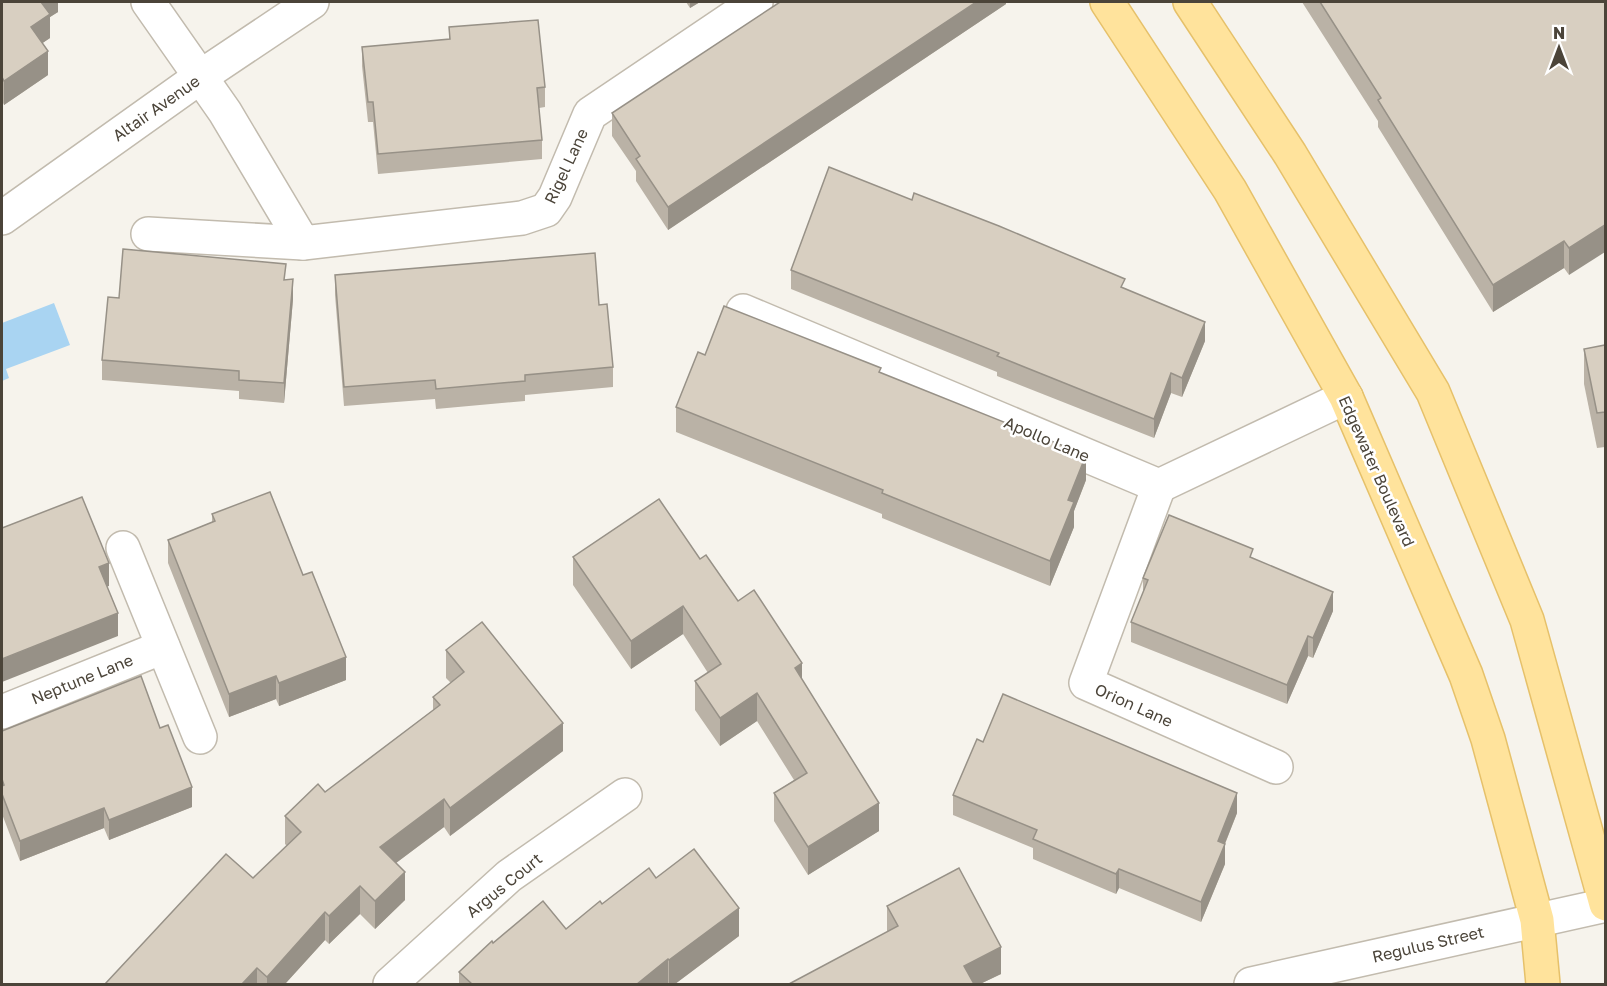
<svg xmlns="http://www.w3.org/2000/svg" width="1607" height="986" font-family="'Golos Text',sans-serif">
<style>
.water{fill:#a9d4f2}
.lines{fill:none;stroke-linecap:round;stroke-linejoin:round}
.minor-casing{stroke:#c2bbae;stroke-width:36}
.major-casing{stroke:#e6c16a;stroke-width:36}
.minor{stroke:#fff;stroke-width:33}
.major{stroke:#ffe39c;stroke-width:33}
.wall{fill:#bab2a6}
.shaded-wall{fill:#979187}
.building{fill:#d8cfc1;stroke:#979187;stroke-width:1.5}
.labels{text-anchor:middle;stroke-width:5;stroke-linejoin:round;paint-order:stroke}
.street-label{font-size:16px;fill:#4b4439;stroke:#fff}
</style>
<rect width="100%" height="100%" fill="#f6f3ec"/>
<polygon class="water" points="54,303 70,345 6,369 9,378 2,381 2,323"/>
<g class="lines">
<defs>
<g id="minor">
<polyline points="148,2 225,112 303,243 522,218 546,210 555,197 590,114 756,2"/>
<polyline points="2,218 200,77 312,2"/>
<polyline points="148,234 303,243"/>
<polyline points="743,311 1159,486 1346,397"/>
<polyline points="1159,486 1086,683 1276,767"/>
<polyline points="123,548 200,737"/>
<polyline points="2,712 163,647"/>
<polyline points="390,984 509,876 625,795"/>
<polyline points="1251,984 1606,905"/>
</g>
<g id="major">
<polyline points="1107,2 1230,190 1346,397 1466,675 1488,739 1537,920 1543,984"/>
<polyline points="1190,2 1290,154 1433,392 1527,620 1606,904"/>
</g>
</defs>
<use href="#minor" class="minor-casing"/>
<use href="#major" class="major-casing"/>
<use href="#minor" class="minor"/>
<use href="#major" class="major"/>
</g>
<g class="wall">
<polygon points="2,2 58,2 58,12 50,17 50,38 42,43 48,75 4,105 2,101"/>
<polygon points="686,2 700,2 690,8"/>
<polygon points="1006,2 1006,4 668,230 636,181 636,171 612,136 612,113"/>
<polygon points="1302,2 1605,2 1569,275 1564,268 1493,312 1378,127 1378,121"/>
<polygon points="449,27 545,87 545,107 539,108 542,140 542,159 378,174 373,122 368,122 362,66 362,47 449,39"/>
<polygon points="791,270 1125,288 1205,341 1182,397 1171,393 1154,438 997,376 997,372 791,289"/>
<polygon points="335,275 599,305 613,367 613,387 525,395 525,401 436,409 435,399 344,406 335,295"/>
<polygon points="286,280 293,299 284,403 239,399 239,391 102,380 102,360 119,298"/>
<polygon points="1605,345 1605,447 1597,448 1584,384 1584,349"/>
<polygon points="705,355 881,373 1086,480 1074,511 1074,527 1050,586 882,518 882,514 676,432 676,407"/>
<polygon points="212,514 303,575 346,680 279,706 276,699 229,717 168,563 168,540 212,522"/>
<polygon points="573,557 700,559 738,601 802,681 879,831 808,875 774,821 774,793 794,780 757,721 720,746 695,710 695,681 708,673 683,634 631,669 573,585"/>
<polygon points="1253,558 1333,611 1313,658 1308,656 1287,704 1131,642 1131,622 1143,593 1143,578"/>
<polygon points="446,650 563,751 450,836 444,827 396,863 405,900 375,929 360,914 329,944 325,940 285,984 105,984 253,878 287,846 285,844 285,816 325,792 433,710 433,697 451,683 446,678"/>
<polygon points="160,728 192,807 109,840 104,828 20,861 2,814 2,731"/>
<polygon points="983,742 1237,813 1225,844 1225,864 1201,922 1119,888 1116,894 1033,859 1033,848 953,815 953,795"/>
<polygon points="656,878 739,936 675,984 459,984 459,972 493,943 566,929 602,904"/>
<polygon points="887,906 1001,974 980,984 789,984 887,932"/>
</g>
<g class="shaded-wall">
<polygon points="40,2 58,2 58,12 50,17 50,38 31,51 31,27"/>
<polygon points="690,2 700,2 690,8"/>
<polygon points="976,2 1006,2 1006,4 668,230 668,207"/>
<polygon points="48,51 48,75 4,105 4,81"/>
<polygon points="1605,225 1605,252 1569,275 1569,248"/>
<polygon points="1564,241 1564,268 1493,312 1493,285"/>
<polygon points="293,279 293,299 284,403 284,383"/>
<polygon points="1205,322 1205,341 1182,397 1182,378"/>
<polygon points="1171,373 1171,393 1154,438 1154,419"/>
<polygon points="1086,455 1086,480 1074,511 1074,527 1050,586 1050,561 1068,500"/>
<polygon points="109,563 109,586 99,589 99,567"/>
<polygon points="1333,592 1333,611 1313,658 1313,638"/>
<polygon points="683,606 683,634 631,669 631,641"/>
<polygon points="118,613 118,636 2,682 2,659"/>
<polygon points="1308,636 1308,656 1287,704 1287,685"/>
<polygon points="346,657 346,680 279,706 279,683"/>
<polygon points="802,663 802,691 795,668"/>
<polygon points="276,676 276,699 229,717 229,694"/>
<polygon points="757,693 757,721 720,746 720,718"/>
<polygon points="563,723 563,751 450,836 450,808"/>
<polygon points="192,787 192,807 109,840 109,820"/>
<polygon points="1237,793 1237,813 1218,861 1218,841"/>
<polygon points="444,799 444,827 380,875 380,847"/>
<polygon points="879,803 879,831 808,875 808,847"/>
<polygon points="104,808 104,828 20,861 20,841"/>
<polygon points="1225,844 1225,864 1201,922 1201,902"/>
<polygon points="1119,869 1119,888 1116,894 1116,874"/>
<polygon points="405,872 405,900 375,929 375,901"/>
<polygon points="360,886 360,914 329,944 329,916"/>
<polygon points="739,908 739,936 675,984 669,984 669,960"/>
<polygon points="325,912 325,940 285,984 267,984 267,977"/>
<polygon points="1001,947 1001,974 980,984 964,984 964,966"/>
<polygon points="668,959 668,984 637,984"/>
<polygon points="257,968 257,984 242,984"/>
</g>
<g class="building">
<polygon points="2,2 41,2 50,14 31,27 48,51 4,81 2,77"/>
<polygon points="780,2 976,2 668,207 636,159 640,156 612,113"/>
<polygon points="1320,2 1605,2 1605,225 1569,248 1564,241 1493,285 1378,100 1381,98"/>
<polygon points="538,20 545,87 537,88 542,140 378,154 373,102 368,102 362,47 450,39 449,27"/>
<polygon points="829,167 912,200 914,193 999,226 1125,279 1121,287 1205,322 1182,378 1171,373 1154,419 997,356 999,353 791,270"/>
<polygon points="123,249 286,264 284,280 293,279 284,383 239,380 239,371 102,360 108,297 119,298"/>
<polygon points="595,253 599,305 607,304 613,367 525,375 525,381 436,389 435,380 344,387 335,275"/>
<polygon points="724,306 881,368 879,372 1086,455 1068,500 1074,502 1050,561 882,493 883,490 676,407 698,352 705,355"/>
<polygon points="1605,345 1605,412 1597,413 1584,349"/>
<polygon points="270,492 303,575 312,572 346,657 279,683 276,676 229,694 168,540 215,521 212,514"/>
<polygon points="82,497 109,563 99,567 118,613 2,659 2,528"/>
<polygon points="659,499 700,559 706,555 738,601 754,590 802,663 795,668 879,803 808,847 774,793 807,773 757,693 720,718 695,681 721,664 683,606 631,641 573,557"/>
<polygon points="1169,515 1253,549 1250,557 1333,592 1313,638 1308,636 1287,685 1131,622 1148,580 1143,578"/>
<polygon points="482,622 563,723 450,808 444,799 380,847 405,872 375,901 360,886 329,916 325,912 267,977 257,968 242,984 105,984 226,854 253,878 301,832 285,816 318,784 325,792 440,705 433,697 464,672 446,650"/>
<polygon points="141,676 160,728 168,725 192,787 109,820 104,808 20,841 2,794 2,786 4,785 2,779 2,731"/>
<polygon points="1003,694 1237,793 1218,841 1225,844 1201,902 1119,869 1116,874 1033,839 1037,830 953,795 977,739 983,742"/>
<polygon points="694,849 739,908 669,960 668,959 637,984 472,984 459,972 492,941 493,943 543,901 566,929 600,901 602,904 649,868 656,878"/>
<polygon points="959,868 1001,947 964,966 974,984 789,984 898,926 887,906"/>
</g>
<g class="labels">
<g class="street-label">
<text transform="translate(156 108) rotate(-35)" y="6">Altair Avenue</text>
<text transform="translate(566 166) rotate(-65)" y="6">Rigel Lane</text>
<text transform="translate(1047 439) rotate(23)" y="6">Apollo Lane</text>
<text transform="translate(1377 471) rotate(66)" y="6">Edgewater Boulevard</text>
<text transform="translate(82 679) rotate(-22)" y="6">Neptune Lane</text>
<text transform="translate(1134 705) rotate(24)" y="6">Orion Lane</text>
<text transform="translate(504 885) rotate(-39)" y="6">Argus Court</text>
<text transform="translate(1428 944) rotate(-13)" y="6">Regulus Street</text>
</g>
</g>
<rect width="1607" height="986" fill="none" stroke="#4b4439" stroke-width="6"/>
<g transform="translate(1559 48)" stroke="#ffffff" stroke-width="4.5" paint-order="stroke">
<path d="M0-4.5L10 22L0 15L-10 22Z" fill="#4b4439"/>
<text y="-9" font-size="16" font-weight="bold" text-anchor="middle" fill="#4b4439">N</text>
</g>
</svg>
